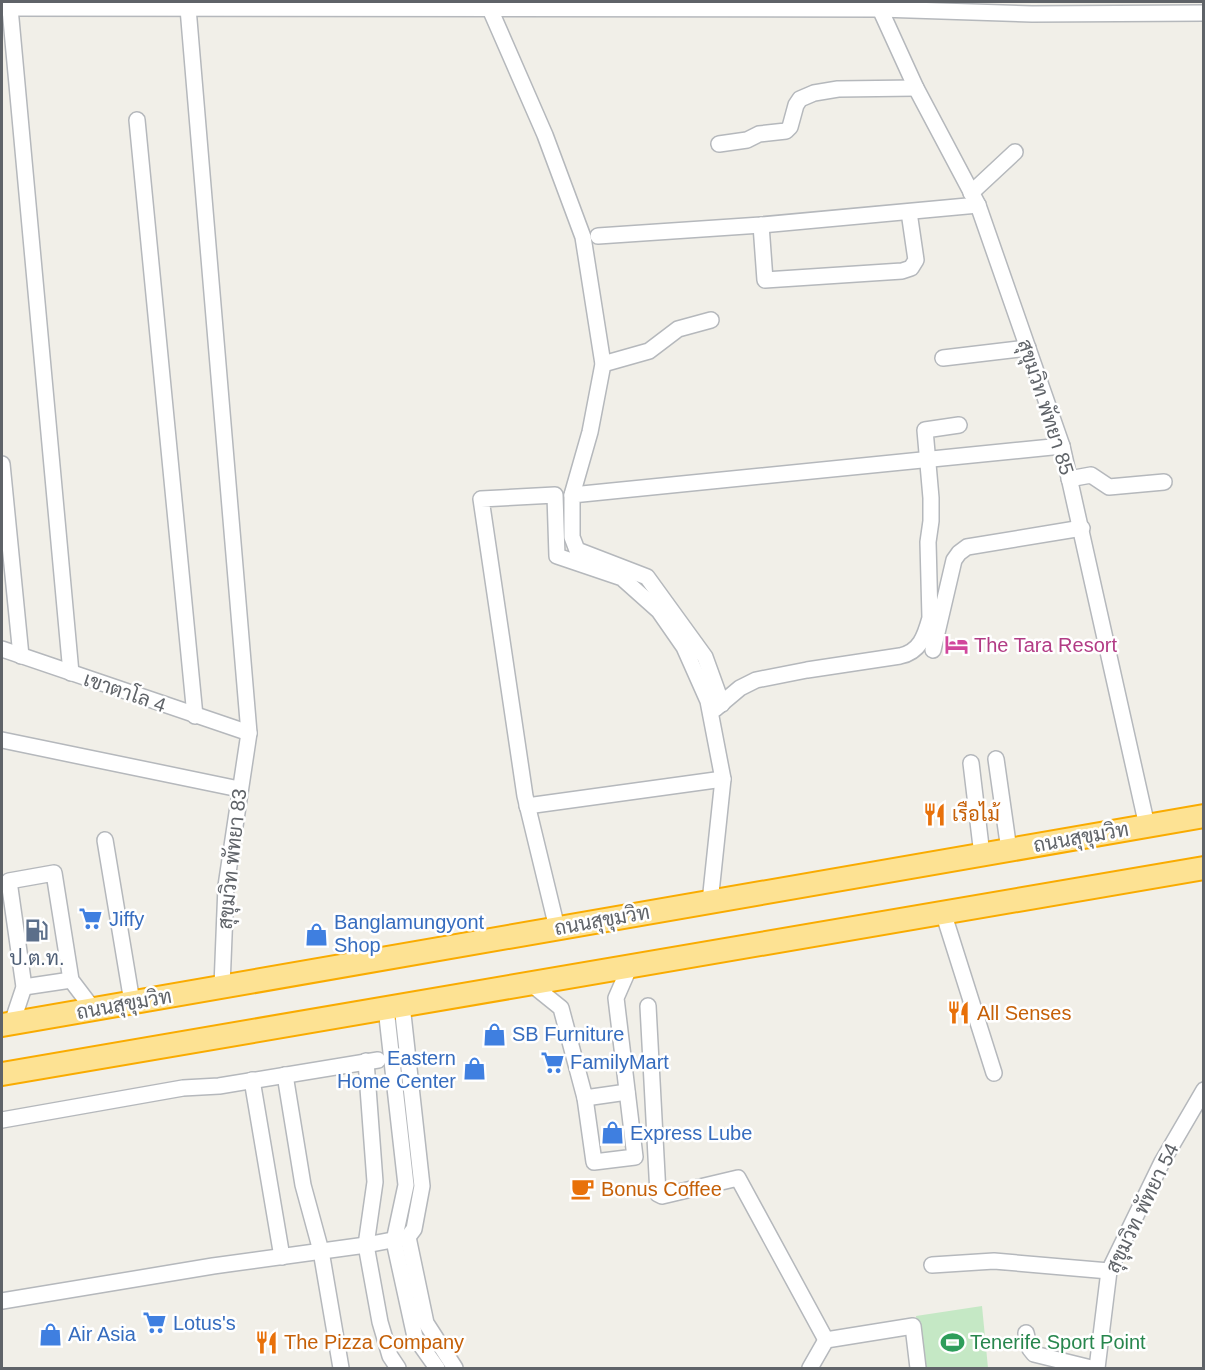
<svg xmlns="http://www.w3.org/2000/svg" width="1205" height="1370" font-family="Helvetica,Sarabun,sans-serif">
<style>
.green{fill:#c5e8c5}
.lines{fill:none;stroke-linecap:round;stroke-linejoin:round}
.minor-casing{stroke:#b5b8bc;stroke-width:18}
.highway-casing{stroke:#f9ab00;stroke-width:26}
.minor{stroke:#fff;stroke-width:15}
.highway{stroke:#fde293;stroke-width:22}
.labels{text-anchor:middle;stroke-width:5;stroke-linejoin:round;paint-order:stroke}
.street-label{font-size:20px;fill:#5f6368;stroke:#fff}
.hotel-label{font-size:20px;fill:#b23c85;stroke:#fff;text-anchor:start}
.food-label{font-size:20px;fill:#c56008;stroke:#fff;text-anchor:start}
.shop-label{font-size:20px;fill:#366cbe;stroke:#fff;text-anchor:start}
.service-label{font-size:20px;fill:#4e5e75;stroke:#fff}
.leisure-label{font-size:20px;fill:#27864d;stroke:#fff;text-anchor:start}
</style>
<rect width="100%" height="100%" fill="#f1efe8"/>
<polygon class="green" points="982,1306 988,1368 923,1368 916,1316"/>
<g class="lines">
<defs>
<g id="minor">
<polyline points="2,8 880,9 1032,14 1204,13"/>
<polyline points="10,8 71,673"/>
<polyline points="188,8 249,733 226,886 222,986"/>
<polyline points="490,9 545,135 583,237 603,364 590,432 572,495"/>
<polyline points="880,9 916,88 978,205 1062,446 1147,826"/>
<polyline points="137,120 195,716"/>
<polyline points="719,144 747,140 759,134 786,131 790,127 796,105 800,99 814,93 838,89 916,88"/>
<polyline points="971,193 1015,152"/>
<polyline points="761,225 765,280 902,271 911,268 916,260 909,212"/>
<polyline points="598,236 761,225 978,205"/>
<polyline points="943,358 1028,348"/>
<polyline points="603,364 649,351 678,329 711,320"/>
<polyline points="2,464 21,656"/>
<polyline points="1069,479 1091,475 1109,487 1164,482"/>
<polyline points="2,649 249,733"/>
<polyline points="933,650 954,560 959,553 967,547 1082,528"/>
<polyline points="722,704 705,657 647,577 577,550 572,537 572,495 1062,446"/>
<path d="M715 709 740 688 756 680 807 670 900 656C920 652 925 636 930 618L928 542 931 521V498L925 430 959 425"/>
<polyline points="2,740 239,789"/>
<polyline points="996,759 1009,850"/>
<polyline points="971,763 982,855"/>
<polyline points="527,806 723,779"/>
<polyline points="105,840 132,1002"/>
<polyline points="943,912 994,1073"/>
<polyline points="557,928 525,796 481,499 555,495 557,556 622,578 659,611 684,647 708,701 723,779 710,902"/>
<polyline points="530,983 561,1008 585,1098 627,1092"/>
<polyline points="24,987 71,980"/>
<polyline points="648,1006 658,1194 662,1196 738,1178 826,1340 913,1326 918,1368"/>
<polyline points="386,1008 406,1185 394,1241 415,1337 437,1368"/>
<polyline points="12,1023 24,987 9,881 54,873 71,980 93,1009"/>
<polyline points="366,1061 375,1182 366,1245 380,1322 390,1356 398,1368"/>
<polyline points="285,1075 303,1185 321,1251 341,1368"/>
<polyline points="252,1080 282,1257"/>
<polyline points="585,1098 594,1162 635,1157 616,998 630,966"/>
<polyline points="2,1120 183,1088 219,1086 378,1060"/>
<polyline points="408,1237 426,1323 455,1368"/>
<polyline points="932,1265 994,1261 1109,1271"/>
<polyline points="2,1301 213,1266 366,1245 408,1237 414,1229 422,1186 402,1005"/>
<polyline points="1026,1333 1030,1349 1034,1354 1091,1368"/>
<polyline points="810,1368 826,1340"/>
<polyline points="1097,1368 1109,1271 1162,1162 1204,1090"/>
</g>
<g id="highway">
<polyline points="2,1025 1204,816"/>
<polyline points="2,1074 1204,868"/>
</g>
</defs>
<use href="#minor" class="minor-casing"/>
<use href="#highway" class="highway-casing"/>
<use href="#minor" class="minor"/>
<use href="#highway" class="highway"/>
</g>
<defs>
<symbol id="hotel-bare" viewBox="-9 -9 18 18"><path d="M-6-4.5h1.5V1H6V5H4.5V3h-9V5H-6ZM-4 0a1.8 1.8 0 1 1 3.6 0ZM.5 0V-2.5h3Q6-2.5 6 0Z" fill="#d1479c" stroke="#fff" stroke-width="2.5" paint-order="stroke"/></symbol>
<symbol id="restaurant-bare" viewBox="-9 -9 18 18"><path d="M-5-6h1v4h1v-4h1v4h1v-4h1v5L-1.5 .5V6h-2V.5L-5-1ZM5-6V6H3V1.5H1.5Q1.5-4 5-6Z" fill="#e8710a" stroke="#fff" stroke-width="2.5" paint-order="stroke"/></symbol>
<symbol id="supermarket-bare" viewBox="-9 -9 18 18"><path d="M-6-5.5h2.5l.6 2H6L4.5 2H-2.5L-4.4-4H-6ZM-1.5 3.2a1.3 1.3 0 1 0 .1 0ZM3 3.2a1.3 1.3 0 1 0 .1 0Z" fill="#3f7fe0" stroke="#fff" stroke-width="2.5" paint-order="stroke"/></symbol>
<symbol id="fuel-bare" viewBox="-9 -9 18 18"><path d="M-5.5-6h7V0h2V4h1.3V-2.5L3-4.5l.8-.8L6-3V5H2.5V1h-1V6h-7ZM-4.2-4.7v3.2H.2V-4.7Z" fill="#5c6f8a" stroke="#fff" stroke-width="2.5" paint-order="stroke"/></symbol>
<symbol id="shop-bare" viewBox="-9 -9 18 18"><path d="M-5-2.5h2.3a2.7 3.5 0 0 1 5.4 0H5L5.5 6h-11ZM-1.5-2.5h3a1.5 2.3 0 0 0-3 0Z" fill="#3f7fe0" stroke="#fff" stroke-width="2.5" paint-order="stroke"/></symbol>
<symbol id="cafe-bare" viewBox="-9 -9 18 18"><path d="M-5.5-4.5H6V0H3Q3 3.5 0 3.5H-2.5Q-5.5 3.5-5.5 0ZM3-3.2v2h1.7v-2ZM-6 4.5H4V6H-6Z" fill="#e8710a" stroke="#fff" stroke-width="2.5" paint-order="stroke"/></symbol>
<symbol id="stadium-bare" viewBox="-9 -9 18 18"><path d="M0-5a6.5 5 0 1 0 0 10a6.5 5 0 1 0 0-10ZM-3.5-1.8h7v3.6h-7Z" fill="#2e9e5b" stroke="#fff" stroke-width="2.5" paint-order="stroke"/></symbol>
</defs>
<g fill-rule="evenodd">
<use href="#hotel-bare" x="940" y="628" width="33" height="33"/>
<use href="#restaurant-bare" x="918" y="798" width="33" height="33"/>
<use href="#supermarket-bare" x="74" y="902" width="33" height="33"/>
<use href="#fuel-bare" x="20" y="914" width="33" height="33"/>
<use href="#shop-bare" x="300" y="918" width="33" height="33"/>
<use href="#restaurant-bare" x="942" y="996" width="33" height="33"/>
<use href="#shop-bare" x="478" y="1018" width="33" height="33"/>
<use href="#supermarket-bare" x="536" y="1046" width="33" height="33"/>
<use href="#shop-bare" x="458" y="1052" width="33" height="33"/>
<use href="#shop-bare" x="596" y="1116" width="33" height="33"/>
<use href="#cafe-bare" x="566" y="1172" width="33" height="33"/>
<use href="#supermarket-bare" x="138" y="1306" width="33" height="33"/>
<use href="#shop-bare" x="34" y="1318" width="33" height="33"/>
<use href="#restaurant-bare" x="250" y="1326" width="33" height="33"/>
<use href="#stadium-bare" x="936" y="1326" width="33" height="33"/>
</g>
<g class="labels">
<g class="street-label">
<text transform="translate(1046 407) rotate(72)" y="7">สุขุมวิท พัทยา 85</text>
<text transform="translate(125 692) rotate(19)" y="7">เขาตาโล 4</text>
<text transform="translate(1081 837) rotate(-10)" y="7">ถนนสุขุมวิท</text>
<text transform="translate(232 859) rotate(-84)" y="7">สุขุมวิท พัทยา 83</text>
<text transform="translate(602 920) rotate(-10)" y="7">ถนนสุขุมวิท</text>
<text transform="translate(124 1004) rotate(-10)" y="7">ถนนสุขุมวิท</text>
<text transform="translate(1142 1208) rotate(-64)" y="7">สุขุมวิท พัทยา 54</text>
</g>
<g class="hotel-label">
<text x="974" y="652">The Tara Resort</text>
</g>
<g class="food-label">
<text x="952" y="821">เรือไม้</text>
<text x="977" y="1020">All Senses</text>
<text x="601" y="1196">Bonus Coffee</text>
<text x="284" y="1349">The Pizza Company</text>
</g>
<g class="shop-label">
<text x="109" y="926">Jiffy</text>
<text x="334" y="929">Banglamungyont<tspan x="334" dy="23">Shop</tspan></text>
<text x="512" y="1041">SB Furniture</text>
<text x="456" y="1065" text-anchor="end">Eastern<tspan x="456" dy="23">Home Center</tspan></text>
<text x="570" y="1069">FamilyMart</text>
<text x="630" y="1140">Express Lube</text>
<text x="173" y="1330">Lotus's</text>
<text x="68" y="1341">Air Asia</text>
</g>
<g class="service-label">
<text x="37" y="965">ป.ต.ท.</text>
</g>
<g class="leisure-label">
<text x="970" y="1349">Tenerife Sport Point</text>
</g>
</g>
<rect width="1205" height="1370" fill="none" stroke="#5f6368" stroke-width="6"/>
</svg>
